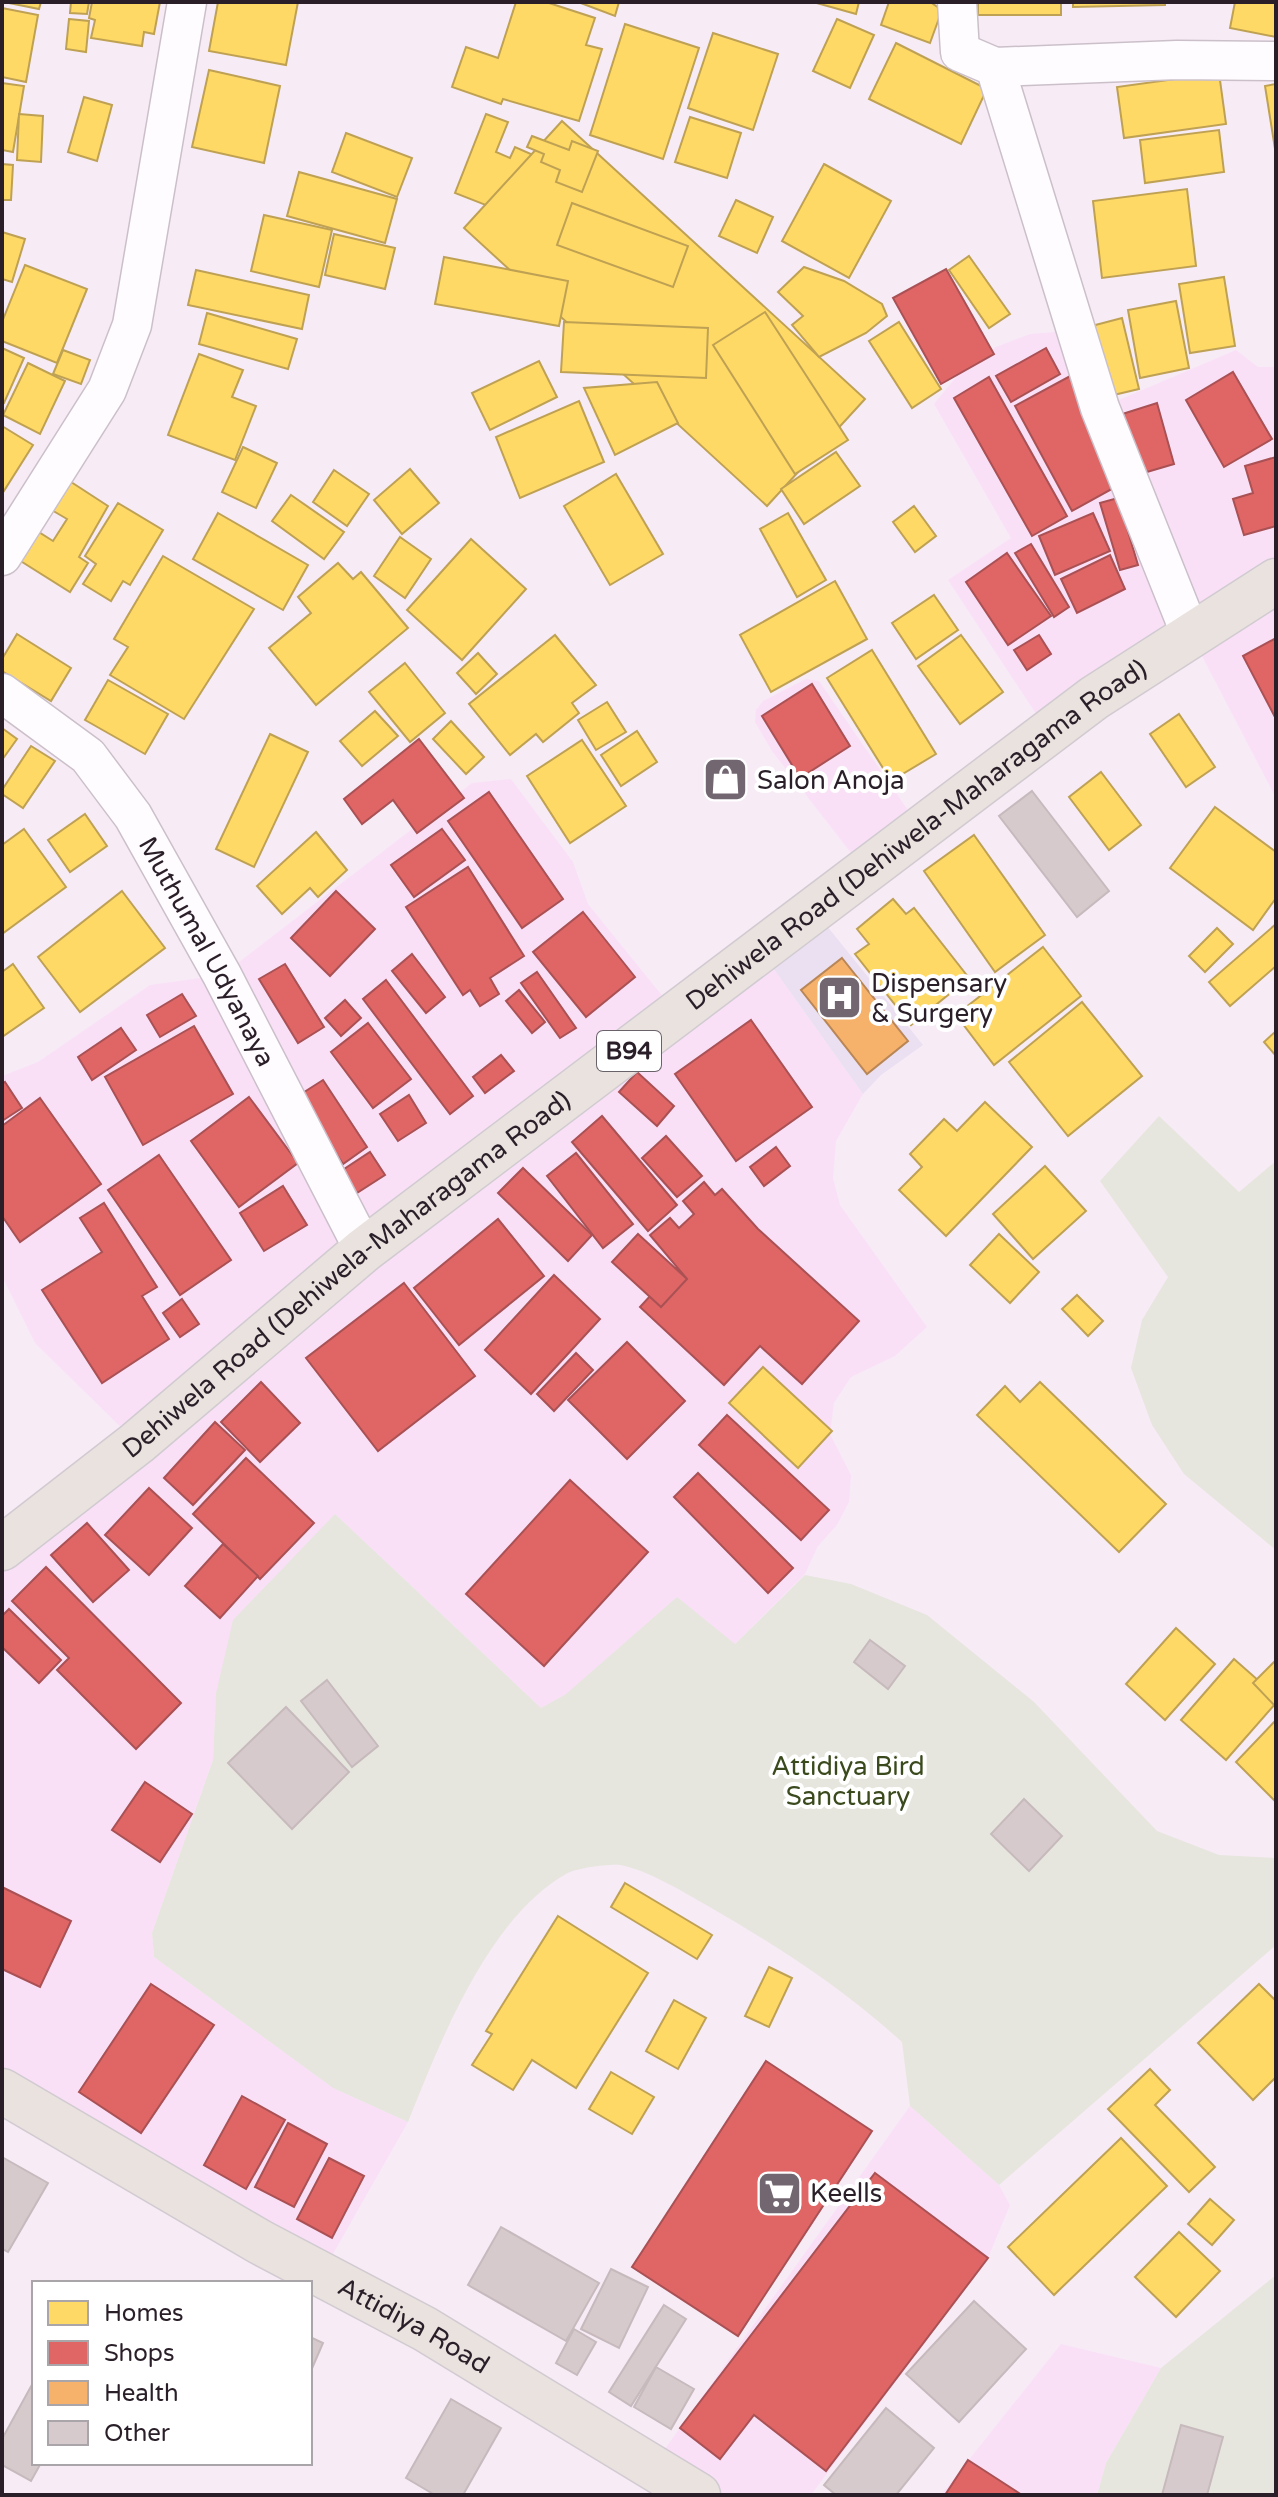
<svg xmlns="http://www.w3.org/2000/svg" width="1278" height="2497" font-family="'Varela Round',sans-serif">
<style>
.built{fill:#f9e0f7}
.medical{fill:#eae0f1}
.green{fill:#e6e6de}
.homes{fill:#ffd966;stroke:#bfa154;stroke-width:2}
.shops{fill:#e06666;stroke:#a95154;stroke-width:2}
.health{fill:#f6b26b;stroke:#b98657;stroke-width:2}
.building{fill:#d7cacd;stroke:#c7babd;stroke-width:2}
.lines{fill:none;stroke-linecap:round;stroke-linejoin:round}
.street-casing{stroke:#cbc0ca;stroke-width:41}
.primary-casing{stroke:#d1cbd1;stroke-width:47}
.street{stroke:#fefcfe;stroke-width:38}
.primary{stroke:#e9e2de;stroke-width:44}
.labels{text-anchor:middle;stroke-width:8;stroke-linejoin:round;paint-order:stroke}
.shield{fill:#fff;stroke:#6a6269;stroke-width:2}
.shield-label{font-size:24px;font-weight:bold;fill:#2a1f29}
.poi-label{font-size:26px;fill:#2a1f29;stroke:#fff;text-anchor:start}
.street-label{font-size:26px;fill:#2a1f29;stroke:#fff}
.park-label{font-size:26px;fill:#3a4a1d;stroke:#fff}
</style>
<rect width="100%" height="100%" fill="#f7ebf6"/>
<g class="built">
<polygon points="1069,331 1100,408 1236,350 1258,367 1276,367 1276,798 1190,633 1048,732 948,580 1011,538 934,404 957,376 996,347 1030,334"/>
<polygon points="806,679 819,681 921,829 865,871 772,751 755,722 756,710 763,701"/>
<polygon points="511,779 573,862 588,904 677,1014 761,951 863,1094 836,1141 833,1178 840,1205 927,1327 895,1356 851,1377 834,1403 830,1434 851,1475 849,1502 837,1525 818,1546 805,1574 735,1644 566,1694 541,1708 335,1514 216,1693 213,1760 152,1933 154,1957 333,2088 408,2122 321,2275 2,2091 2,1548 137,1443 35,1343 2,1276 2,1076 38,1062 150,985 222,975 472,783"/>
<polygon points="910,2106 999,2185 1010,2205 988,2258 811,2495 698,2495 652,2467"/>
<polygon points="1061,2344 1161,2368 1106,2463 1097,2495 941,2495"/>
</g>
<polygon class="medical" points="814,910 923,1045 881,1075 863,1094 761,951"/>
<g class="green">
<polygon points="1159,1116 1239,1192 1276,1161 1276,1550 1184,1474 1152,1425 1131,1368 1142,1320 1168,1277 1100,1181"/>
<path d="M335 1514 541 1708 566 1694 677 1597 735 1644 805 1575 851 1584 927 1615 1034 1702 1157 1831 1219 1855 1276 1858V1945L999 2185 910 2106 902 2042C840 1986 780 1948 708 1906 685 1893 646 1869 620 1865 608 1864 576 1868 566 1874 488 1918 440 2042 408 2122L333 2088 154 1957 152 1933 213 1760 216 1693 233 1620Z"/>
<polygon points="1276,2275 1276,2495 1097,2495 1106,2463 1161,2368"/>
</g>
<g class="homes">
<polygon points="4,2 41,2 39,9"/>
<polygon points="71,2 89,2 87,14 70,13"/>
<polygon points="92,2 160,2 154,34 144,32 142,46 91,38 95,20 89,18"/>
<polygon points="218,2 298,2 286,65 209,51"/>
<polygon points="516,2 546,2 595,18 586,45 602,49 579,121 503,99 501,104 452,87 466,47 498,58"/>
<polygon points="578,2 619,2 615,16"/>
<polygon points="813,2 859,2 856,14"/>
<polygon points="889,2 930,2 942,10 930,43 881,25"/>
<rect x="978" y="2" width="83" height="13"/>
<polygon points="1073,2 1165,2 1165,5 1073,7"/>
<polygon points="1235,2 1276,2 1276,37 1230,28"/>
<polygon points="2,8 38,15 26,82 2,77"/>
<polygon points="69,19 89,21 86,52 66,49"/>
<polygon points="837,19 874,35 850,88 813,71"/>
<polygon points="625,24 699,48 663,159 590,135"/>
<polygon points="713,33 778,54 753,130 688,108"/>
<polygon points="896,43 987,89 961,144 869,99"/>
<polygon points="209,70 280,86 264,163 192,147"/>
<polygon points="1219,73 1226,124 1124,138 1117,87"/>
<polygon points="2,83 24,86 13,152 2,150"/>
<polygon points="1276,84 1276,155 1265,86"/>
<polygon points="84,97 112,105 97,161 68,152"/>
<polygon points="19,114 43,116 41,162 17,160"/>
<polygon points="486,114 508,122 496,152 510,158 515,147 540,158 519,218 455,193"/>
<polygon points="690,117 741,133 727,178 675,162"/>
<polygon points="562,121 865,399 767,506 464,228"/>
<polygon points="1219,130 1224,172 1145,183 1140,140"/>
<polygon points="346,133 412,158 397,197 332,172"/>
<polygon points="532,136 569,150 572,141 598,151 582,192 556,182 560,170 541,162 544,154 527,147"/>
<polygon points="2,164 13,165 11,200 2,200"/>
<polygon points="824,164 891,201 849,278 782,241"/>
<polygon points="299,172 397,199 385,243 287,216"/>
<polygon points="1187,189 1196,266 1102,278 1093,201"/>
<polygon points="736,200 773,217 757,253 719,236"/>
<polygon points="572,203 688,246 673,287 557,245"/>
<polygon points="264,215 332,230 319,287 251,271"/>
<polygon points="2,232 25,239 12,282 2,279"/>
<polygon points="334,234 395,248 385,289 325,275"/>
<polygon points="969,256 1010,314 989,328 949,270"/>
<polygon points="444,257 568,281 559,326 435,304"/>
<polygon points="25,265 87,289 57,363 2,341 2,322"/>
<polygon points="804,267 844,281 882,304 887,316 866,333 819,357 792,325 803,316 778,292"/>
<polygon points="196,270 309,295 302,329 188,305"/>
<polygon points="1224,277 1235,346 1190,353 1179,284"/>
<polygon points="1176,301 1189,368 1140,378 1128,310"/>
<polygon points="765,312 848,440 795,474 713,345"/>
<polygon points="207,313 297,339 288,369 199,344"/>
<polygon points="1122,318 1139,389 1101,398 1084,328"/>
<polygon points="564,322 708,328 706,378 561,372"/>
<polygon points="899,322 941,389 912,408 869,341"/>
<polygon points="2,348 24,358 4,403 2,402"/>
<polygon points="63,350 90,360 81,384 53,374"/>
<polygon points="199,354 243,370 232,397 256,406 235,460 168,435"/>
<polygon points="539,361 557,397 490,430 472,393"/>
<polygon points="28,363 65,381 40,434 3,415"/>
<polygon points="657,382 678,423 615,455 584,388"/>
<polygon points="579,401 604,462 520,498 496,437"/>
<polygon points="2,426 33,445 2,494"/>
<polygon points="243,447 277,463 256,508 222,492"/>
<polygon points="836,452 860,486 804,524 781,489"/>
<polygon points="410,469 439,503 402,534 374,500"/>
<polygon points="334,470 369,494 347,526 313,502"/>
<polygon points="616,474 663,554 610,585 564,506"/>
<polygon points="68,480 108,506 79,557 88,563 70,592 19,560 37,531 53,541 67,519 50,509"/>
<polygon points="291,495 344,532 324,559 272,521"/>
<polygon points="118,503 163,530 130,585 123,581 111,601 83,584 96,564 85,556"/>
<polygon points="914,506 936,536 915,552 893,522"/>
<polygon points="218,513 308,565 283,610 193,559"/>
<polygon points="788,513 826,580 797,597 760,529"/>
<polygon points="400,537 431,559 405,598 374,576"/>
<polygon points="471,539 526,589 462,660 407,610"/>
<polygon points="163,556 254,609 184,719 110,675 128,647 114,639"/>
<polygon points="338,563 353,579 361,572 408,628 316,705 269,648 311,613 298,597"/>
<polygon points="835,581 867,639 771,692 740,635"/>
<polygon points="934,595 958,630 916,659 892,623"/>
<polygon points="17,634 71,668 51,701 2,671 2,659"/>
<polygon points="555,635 596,685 572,703 579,713 543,742 536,734 510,755 469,704"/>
<polygon points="961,635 1003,692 960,724 918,666"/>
<polygon points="872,650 936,754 891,781 827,678"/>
<polygon points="478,653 497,674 476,694 457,673"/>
<polygon points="405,663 445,713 410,742 369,692"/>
<polygon points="108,680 168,714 145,754 85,720"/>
<polygon points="607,702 626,732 596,750 578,720"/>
<polygon points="375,711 398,736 362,766 340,741"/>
<polygon points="1179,714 1215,767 1186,787 1150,734"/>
<polygon points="451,721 484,757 466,774 433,739"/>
<polygon points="2,728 17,739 2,760"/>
<polygon points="637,731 657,762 621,786 601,755"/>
<polygon points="270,734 308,752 254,867 216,849"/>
<polygon points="582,740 626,806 570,843 527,776"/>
<polygon points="31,746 55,761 23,808 2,794 2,790"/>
<polygon points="1101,772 1141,825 1109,850 1069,797"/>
<polygon points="1215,807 1276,852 1276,898 1253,930 1170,868"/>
<polygon points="85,814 107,846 70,872 48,840"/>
<polygon points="24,829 66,887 2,934 2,845"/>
<polygon points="316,832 347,870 318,897 310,888 282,914 257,886"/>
<polygon points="974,835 1045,935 995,972 924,871"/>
<polygon points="122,891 165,948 80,1012 38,957"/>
<polygon points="893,899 906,914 914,908 969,978 911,1025 855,954 869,944 857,929"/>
<polygon points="1276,924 1276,966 1230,1006 1209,982"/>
<polygon points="1217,928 1233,944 1205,972 1189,956"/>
<polygon points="1043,947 1081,996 994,1065 956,1015"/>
<polygon points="13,964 44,1008 2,1037 2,972"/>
<polygon points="1082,1002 1142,1076 1068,1136 1009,1062"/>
<polygon points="1276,1031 1276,1056 1264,1042"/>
<polygon points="985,1102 1032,1147 946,1236 899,1190 922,1167 910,1154 944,1119 957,1131"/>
<polygon points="1045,1166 1086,1211 1033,1259 993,1214"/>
<polygon points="999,1234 1039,1272 1010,1303 970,1265"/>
<polygon points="1077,1295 1103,1321 1088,1336 1062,1309"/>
<polygon points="763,1367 832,1431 798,1468 729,1403"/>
<polygon points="1040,1382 1166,1504 1119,1552 977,1415 1005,1386 1020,1402"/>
<polygon points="1176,1628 1215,1664 1165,1720 1126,1684"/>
<polygon points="1234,1659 1276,1696 1276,1703 1226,1760 1181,1720"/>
<polygon points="1276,1660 1276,1707 1253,1683"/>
<polygon points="1276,1720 1276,1802 1236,1762"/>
<polygon points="625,1883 712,1935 697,1959 611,1907"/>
<polygon points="558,1916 648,1973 576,2088 532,2060 513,2090 472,2065 492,2034 486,2031"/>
<polygon points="769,1967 792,1978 769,2027 745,2016"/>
<polygon points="1259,1984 1276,2001 1276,2077 1253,2100 1198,2043"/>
<polygon points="674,2000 706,2018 678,2069 646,2051"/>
<polygon points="1150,2069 1170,2090 1155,2105 1215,2167 1189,2192 1108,2109"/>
<polygon points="611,2072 654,2097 632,2134 589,2109"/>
<polygon points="1121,2138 1167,2186 1054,2295 1008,2247"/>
<polygon points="1210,2199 1234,2220 1212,2245 1188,2224"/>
<polygon points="1179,2232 1220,2271 1176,2317 1135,2277"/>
</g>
<g class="shops">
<polygon points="946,269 994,354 941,384 893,298"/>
<polygon points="1046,348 1060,374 1011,402 996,376"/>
<polygon points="1233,372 1272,439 1224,467 1186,400"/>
<polygon points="1074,374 1119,485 1072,511 1015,406"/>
<polygon points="989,377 1067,516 1032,536 954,398"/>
<polygon points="1157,403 1174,464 1130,477 1113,417"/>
<polygon points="1276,457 1276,526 1244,535 1233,499 1253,493 1245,466"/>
<polygon points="1118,498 1138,565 1120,570 1100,503"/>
<polygon points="1093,513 1110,551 1055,575 1039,536"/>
<polygon points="1031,544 1069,607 1054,617 1015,553"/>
<polygon points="1007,553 1051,616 1008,645 966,582"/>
<polygon points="1110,555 1125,589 1077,613 1061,579"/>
<polygon points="1039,635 1051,654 1027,670 1014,650"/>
<polygon points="1276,638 1276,719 1243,656"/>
<polygon points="812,684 850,746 800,778 762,716"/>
<polygon points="419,739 464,798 417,833 393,800 362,824 344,799"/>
<polygon points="489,792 563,899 522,928 448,821"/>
<polygon points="442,829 465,860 414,897 391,865"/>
<polygon points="468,867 524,956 490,978 499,994 480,1006 470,990 463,995 406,907"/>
<polygon points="336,891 375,929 330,976 291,938"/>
<polygon points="583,912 635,977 586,1017 533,952"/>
<polygon points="412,954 445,997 426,1013 392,971"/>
<polygon points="285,964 324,1027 298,1043 259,979"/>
<polygon points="537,972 576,1028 560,1038 521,983"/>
<polygon points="386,980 473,1096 450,1114 363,999"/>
<polygon points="519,990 545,1022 532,1033 506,1001"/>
<polygon points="182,994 196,1016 160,1037 147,1015"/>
<polygon points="345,1000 361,1018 341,1036 325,1018"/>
<polygon points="751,1020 812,1107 736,1161 675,1074"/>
<polygon points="368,1023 411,1079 373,1108 331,1052"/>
<polygon points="194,1026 233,1094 143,1145 105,1077"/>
<polygon points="121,1028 136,1050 92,1080 78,1057"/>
<polygon points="501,1055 514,1071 485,1093 473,1077"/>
<polygon points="637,1072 674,1106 657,1126 619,1092"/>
<polygon points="323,1080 367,1147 343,1164 298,1096"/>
<polygon points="5,1082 22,1108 2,1121 2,1084"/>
<polygon points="409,1095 426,1123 398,1141 380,1114"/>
<polygon points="249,1097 298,1163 239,1207 191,1141"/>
<polygon points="40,1098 101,1184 20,1242 2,1216 2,1126"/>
<polygon points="602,1116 677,1205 648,1231 572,1142"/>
<polygon points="666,1136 702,1176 677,1197 642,1158"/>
<polygon points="776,1147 790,1166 764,1186 750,1167"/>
<polygon points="370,1152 385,1175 349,1198 335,1175"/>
<polygon points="576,1153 633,1224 603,1248 547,1176"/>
<polygon points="159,1155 231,1260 180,1295 108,1190"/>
<polygon points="523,1168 592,1235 568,1261 498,1193"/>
<polygon points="704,1182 715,1195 722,1189 758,1229 859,1321 802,1384 760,1346 724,1385 640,1307 676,1268 687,1279 650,1235 670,1218 679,1228 694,1214 683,1201"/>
<polygon points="283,1186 307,1225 264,1251 240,1213"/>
<polygon points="104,1203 157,1287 142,1296 169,1339 102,1383 42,1290 102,1252 80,1218"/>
<polygon points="498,1219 544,1276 459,1345 414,1288"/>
<polygon points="638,1234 687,1279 661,1307 612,1262"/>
<polygon points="554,1275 600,1319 531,1394 485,1350"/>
<polygon points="404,1283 475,1376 378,1451 306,1358"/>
<polygon points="182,1299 199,1324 180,1337 163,1313"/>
<polygon points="627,1342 685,1401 627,1459 568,1400"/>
<polygon points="576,1353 593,1370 554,1411 537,1394"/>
<polygon points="261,1382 300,1423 260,1462 221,1422"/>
<polygon points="727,1415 829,1510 801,1540 699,1445"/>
<polygon points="215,1422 245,1450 193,1505 164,1478"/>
<polygon points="246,1458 314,1523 260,1579 193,1514"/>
<polygon points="698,1473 793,1568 768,1593 674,1497"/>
<polygon points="570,1480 648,1552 544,1666 466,1594"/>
<polygon points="149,1488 192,1528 149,1575 105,1535"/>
<polygon points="87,1523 129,1570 93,1602 51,1555"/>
<polygon points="223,1544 258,1576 220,1618 185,1586"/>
<polygon points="46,1567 181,1703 136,1749 57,1670 69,1658 12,1601"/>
<polygon points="9,1609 61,1660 39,1683 2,1647 2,1616"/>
<polygon points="145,1782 192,1814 160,1862 112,1830"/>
<polygon points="2,1887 71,1921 40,1987 2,1969"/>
<polygon points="151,1984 214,2025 141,2133 79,2092"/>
<polygon points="766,2061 872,2131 738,2336 632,2267"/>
<polygon points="242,2096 285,2120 246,2189 204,2165"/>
<polygon points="288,2123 327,2144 294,2207 255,2187"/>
<polygon points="329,2158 364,2176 332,2238 297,2219"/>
<polygon points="875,2173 988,2258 826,2471 754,2415 720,2459 680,2428"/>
<polygon points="968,2460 1022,2495 945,2495"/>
</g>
<polygon class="health" points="842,958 908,1041 867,1074 801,990"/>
<g class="building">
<polygon points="1032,791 1109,891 1077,917 999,816"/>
<polygon points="870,1640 905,1666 888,1689 854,1662"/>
<polygon points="327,1680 378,1746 352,1767 301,1701"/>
<polygon points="286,1707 349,1772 292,1829 228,1763"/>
<polygon points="1024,1799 1062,1836 1029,1871 991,1834"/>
<polygon points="2,2157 48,2183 8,2252 2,2249"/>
<polygon points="501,2227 599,2283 566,2341 468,2285"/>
<polygon points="611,2269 648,2287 619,2348 581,2329"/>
<polygon points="974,2301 1026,2349 959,2422 906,2374"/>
<polygon points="664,2305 686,2319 631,2406 609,2392"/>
<polygon points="574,2329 596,2342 577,2375 556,2363"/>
<polygon points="310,2337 323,2343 310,2373"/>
<polygon points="656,2367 694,2389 671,2429 634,2407"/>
<polygon points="34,2381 34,2463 41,2463 31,2481 2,2465 2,2439"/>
<polygon points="451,2399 501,2428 463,2495 435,2495 406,2478"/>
<polygon points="886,2408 934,2448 896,2495 836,2495 824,2485"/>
<polygon points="1181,2425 1223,2437 1207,2495 1162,2495"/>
</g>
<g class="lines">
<defs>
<g id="street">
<polyline points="957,2 960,52 995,67 1100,408 1190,633"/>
<polyline points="995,67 1177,60 1276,61"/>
<polyline points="2,556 107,390 132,325 187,2"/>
<path id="s1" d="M2 693 88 756 133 816 222 975 364 1250"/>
</g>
<g id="primary">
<path id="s2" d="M2 1548 137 1443 364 1250 1094 698 1276 581"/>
<path id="s3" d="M2 2091 260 2242 425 2329 698 2495"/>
</g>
</defs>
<use href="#street" class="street-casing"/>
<use href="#primary" class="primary-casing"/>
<use href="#street" class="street"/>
<use href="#primary" class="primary"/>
</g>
<defs>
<symbol id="shop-square" viewBox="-11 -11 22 22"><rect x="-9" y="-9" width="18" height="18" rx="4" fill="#726671" stroke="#fff"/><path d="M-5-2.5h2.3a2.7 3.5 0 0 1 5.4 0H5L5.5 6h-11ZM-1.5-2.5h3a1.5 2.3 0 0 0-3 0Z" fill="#fff"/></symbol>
<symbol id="hospital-square" viewBox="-11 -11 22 22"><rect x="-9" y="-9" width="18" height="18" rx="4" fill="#726671" stroke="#fff"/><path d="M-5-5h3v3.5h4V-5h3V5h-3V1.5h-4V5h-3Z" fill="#fff"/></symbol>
<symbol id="supermarket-square" viewBox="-11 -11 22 22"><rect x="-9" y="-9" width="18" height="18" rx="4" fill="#726671" stroke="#fff"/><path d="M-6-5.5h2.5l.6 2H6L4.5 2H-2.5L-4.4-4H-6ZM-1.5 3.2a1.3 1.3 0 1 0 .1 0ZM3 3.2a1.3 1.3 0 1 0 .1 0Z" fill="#fff"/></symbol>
</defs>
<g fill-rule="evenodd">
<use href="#shop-square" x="700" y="754" width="51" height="51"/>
<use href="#hospital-square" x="814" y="972" width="51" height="51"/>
<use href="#supermarket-square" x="754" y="2168" width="51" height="51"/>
</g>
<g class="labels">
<rect class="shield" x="597" y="1031" width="64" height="40" rx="6"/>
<g class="shield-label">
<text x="629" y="1059">B94</text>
</g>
<g class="poi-label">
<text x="757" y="789">Salon Anoja</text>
<text x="871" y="992">Dispensary<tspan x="871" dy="30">&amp; Surgery</tspan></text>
<text x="810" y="2202">Keells</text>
</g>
<g class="street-label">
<text dy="9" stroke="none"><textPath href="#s2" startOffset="1160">Dehiwela Road (Dehiwela-Maharagama Road)</textPath></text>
<text dy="9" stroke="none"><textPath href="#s1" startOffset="336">Muthumal Udyanaya</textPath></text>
<text dy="9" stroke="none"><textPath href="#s2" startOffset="440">Dehiwela Road (Dehiwela-Maharagama Road)</textPath></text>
<text dy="9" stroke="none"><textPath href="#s3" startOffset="474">Attidiya Road</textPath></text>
</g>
<g class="park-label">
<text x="848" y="1775">Attidiya Bird<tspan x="848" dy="30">Sanctuary</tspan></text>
</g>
</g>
<rect width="1278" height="2497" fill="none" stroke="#2a1f29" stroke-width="8"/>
<rect x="32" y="2281" width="280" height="184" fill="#ffffff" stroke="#aaa5a9" stroke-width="2"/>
<rect x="48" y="2301" width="40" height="24" fill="#ffd966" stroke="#aaa5a9" stroke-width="2"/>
<text x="104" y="2321" font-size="24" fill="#2a1f29">Homes</text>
<rect x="48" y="2341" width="40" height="24" fill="#e06666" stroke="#aaa5a9" stroke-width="2"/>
<text x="104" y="2361" font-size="24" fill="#2a1f29">Shops</text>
<rect x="48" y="2381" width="40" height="24" fill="#f6b26b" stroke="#aaa5a9" stroke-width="2"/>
<text x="104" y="2401" font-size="24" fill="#2a1f29">Health</text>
<rect x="48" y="2421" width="40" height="24" fill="#d7cacd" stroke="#aaa5a9" stroke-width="2"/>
<text x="104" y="2441" font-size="24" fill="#2a1f29">Other</text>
</svg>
